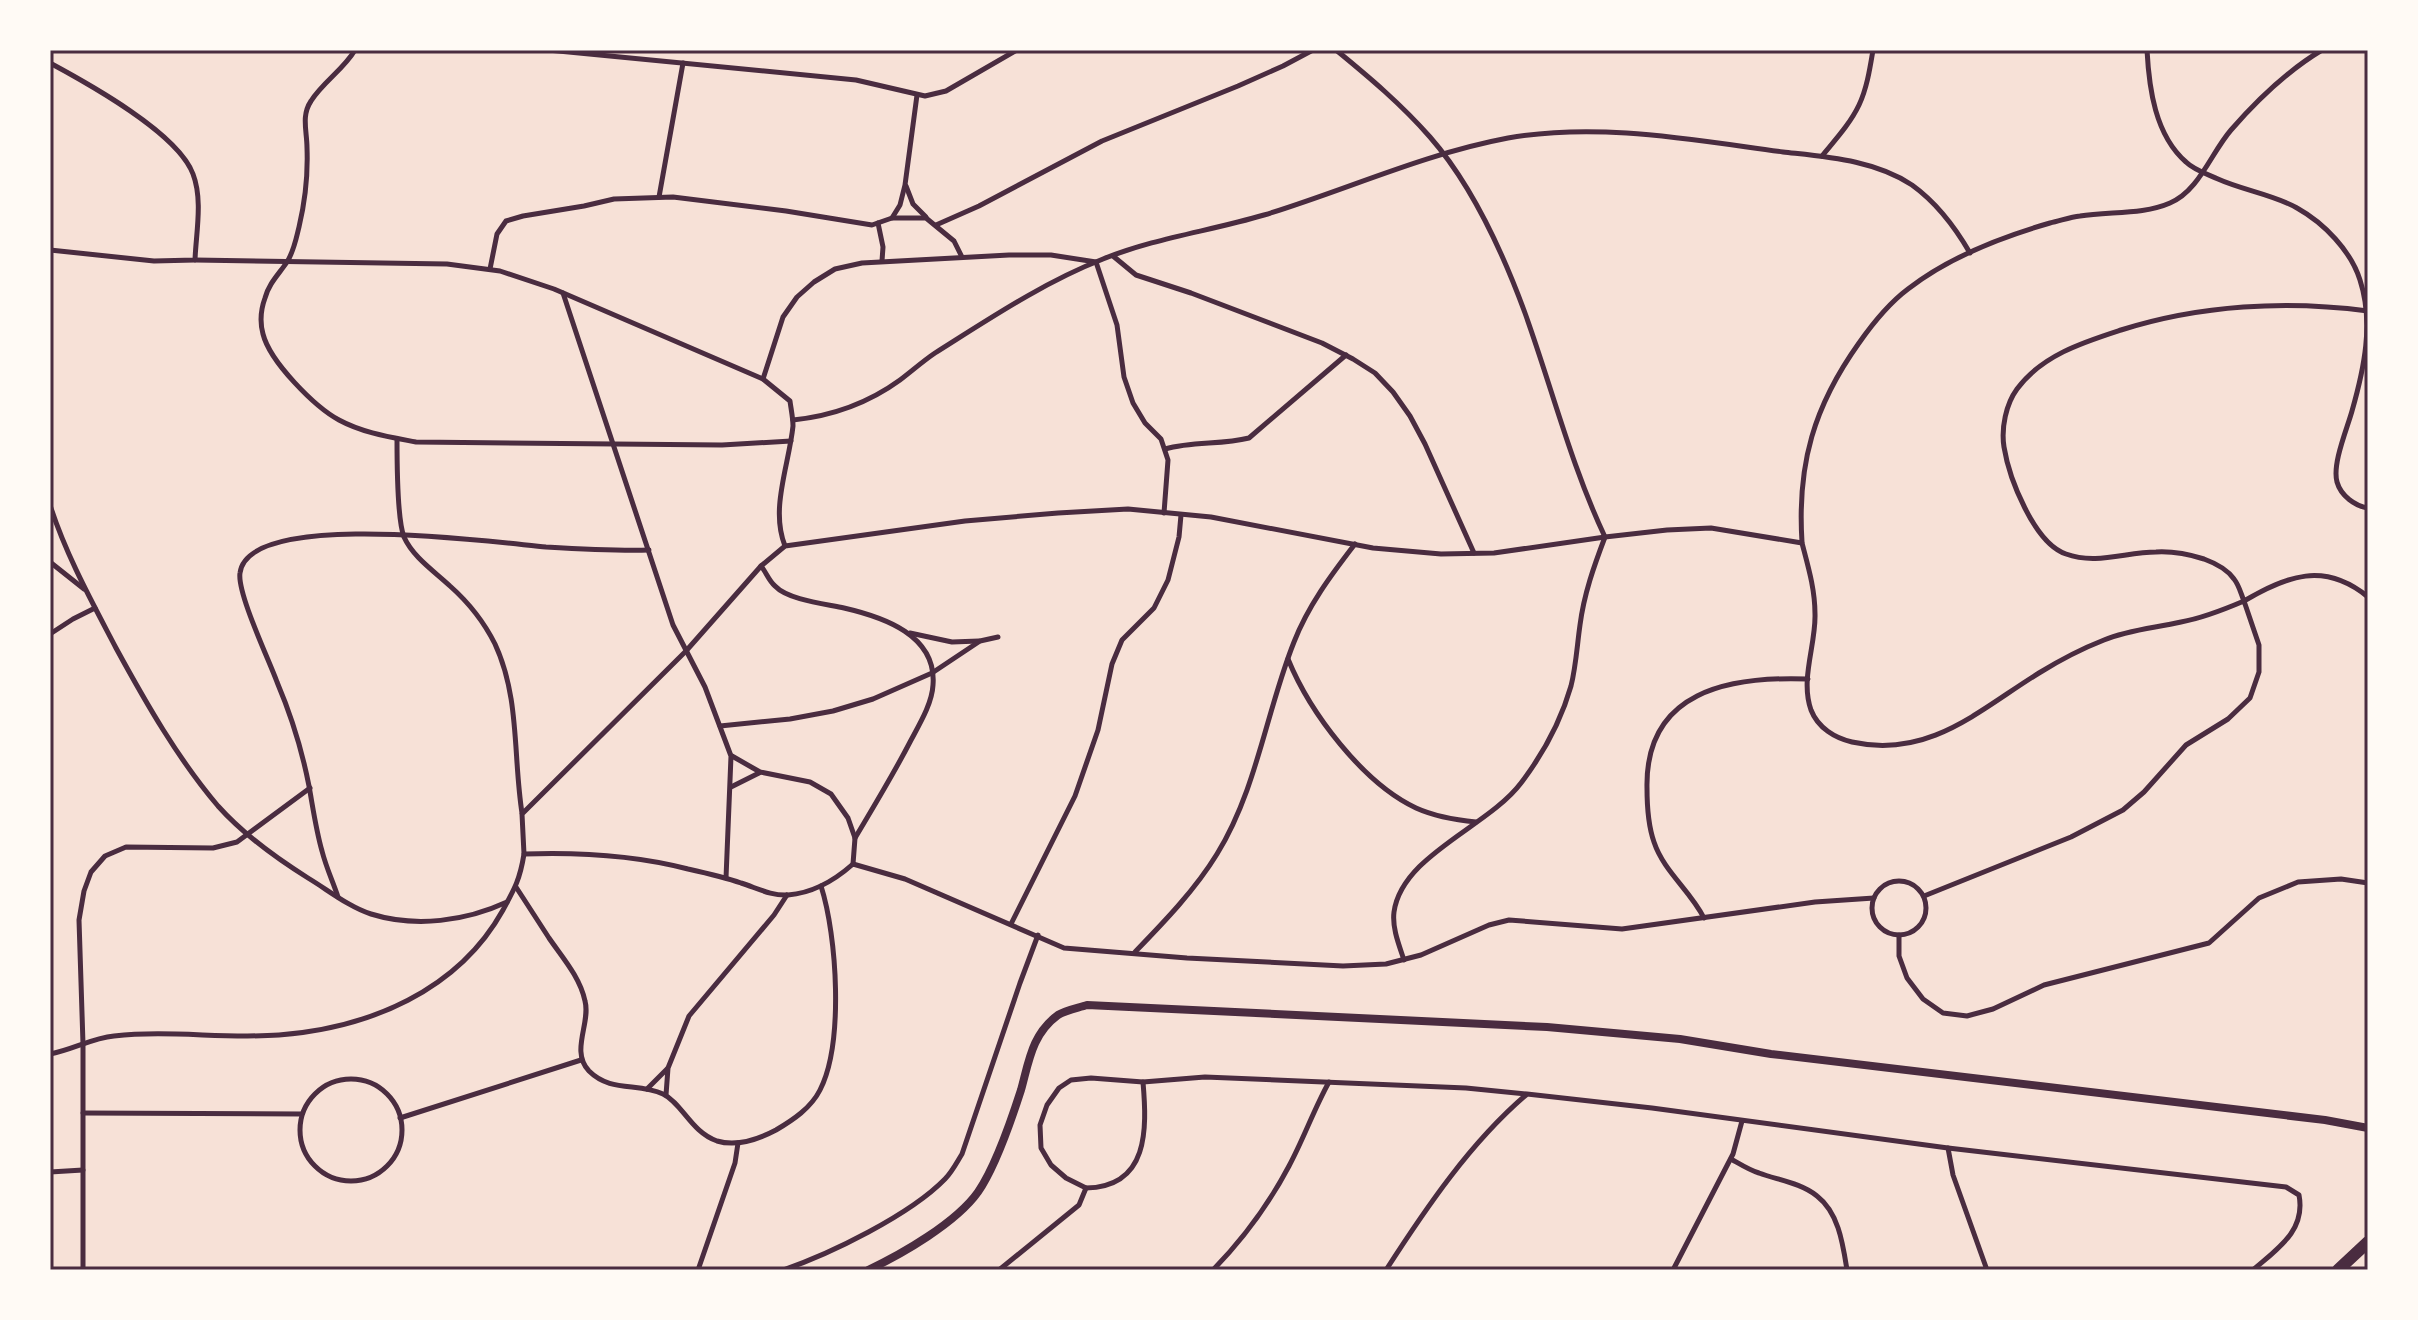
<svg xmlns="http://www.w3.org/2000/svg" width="2418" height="1320" font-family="'Source Sans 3',sans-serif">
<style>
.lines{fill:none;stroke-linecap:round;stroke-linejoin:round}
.service{stroke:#4a2c40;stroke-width:5}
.minor{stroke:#4a2c40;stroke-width:8}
.tertiary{stroke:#4a2c40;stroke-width:12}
.neatline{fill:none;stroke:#4a2c40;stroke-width:3}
</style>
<rect width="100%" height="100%" fill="#f7e1d7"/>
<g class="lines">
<g class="service">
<path d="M355 50C344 69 323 82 311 101 301 116 307 131 307 148 308 174 305 202 299 227 296 239 294 251 287 262 279 274 269 283 265 298 261 309 260 323 263 334 270 362 315 407 339 420 363 433 390 437 416 442L722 445 791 441"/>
<polyline points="548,50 856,80 925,96 946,91 1017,50"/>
<path d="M1336 50C1369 77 1401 104 1430 137 1472 185 1503 253 1525 313 1552 388 1571 465 1605 537 1594 566 1584 594 1580 625 1577 646 1576 666 1571 686 1561 721 1543 754 1521 783 1488 827 1402 855 1394 912 1392 928 1399 945 1404 960"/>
<path d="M2147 50C2149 88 2155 135 2186 162 2194 170 2207 174 2218 179 2242 190 2275 195 2297 208 2324 223 2351 251 2360 280 2374 323 2364 369 2352 411 2347 429 2332 464 2337 482 2341 496 2355 506 2368 508"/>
<path d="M50 63C89 84 178 133 193 174 203 200 196 233 195 260L154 261 50 250"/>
<path d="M1822 156C1835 140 1850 124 1859 105 1867 88 1870 68 1873 50"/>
<polyline points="906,186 913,204 926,217"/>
<polyline points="659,197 683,63"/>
<polyline points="892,218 926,218 954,241 962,257"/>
<polyline points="878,223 883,247 882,261"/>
<polyline points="936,225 979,206 1102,141 1238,86 1283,66 1313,50"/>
<polyline points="1113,256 1136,275 1191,293 1322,343 1353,359 1375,373 1393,392 1410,416 1425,444 1474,553"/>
<path d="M195 260 447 264 500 271 554 289 763 379 790 401C791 409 793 418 793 426 789 465 770 509 785 546"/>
<polyline points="490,269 497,234 506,221 523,216 584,206 614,199 673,197 786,211 872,225 892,218 900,205 905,185 917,95"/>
<polyline points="563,293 673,625 705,687 731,756 726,878"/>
<path d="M2368 311C2286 300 2200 305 2121 330 2084 342 2042 355 2017 389 2006 404 2001 428 2004 447 2009 478 2034 543 2066 554 2096 565 2126 552 2156 552 2173 551 2188 554 2204 559 2215 563 2227 569 2234 579 2239 585 2241 594 2244 601 2287 576 2324 561 2368 597"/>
<polyline points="763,379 783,317 797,297 814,282 835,269 862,263 1009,255 1051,255 1096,262 1117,325 1124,377 1133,403 1145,423 1161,439 1168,460 1164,513"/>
<path d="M793 420C832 416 867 404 900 380 912 371 923 361 935 353 989 319 1044 282 1103 259 1155 238 1210 231 1264 215 1346 190 1423 154 1508 138 1599 122 1693 140 1783 152 1827 157 1874 160 1912 185 1937 203 1955 227 1970 253"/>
<path d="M397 439C397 460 397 519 404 537 413 557 434 571 450 586 468 602 484 622 495 644 520 698 513 756 522 813"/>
<path d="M1165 449C1193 441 1221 445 1249 438L1346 355"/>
<path d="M50 505C66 555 92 602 116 648 146 703 178 759 218 806 244 835 276 858 308 878 328 890 349 907 371 914 416 928 466 921 507 902"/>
<path d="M1802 542C1797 464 1814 406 1859 343 1873 323 1888 304 1908 289 1948 258 2001 237 2050 223 2060 221 2070 217 2080 216 2108 211 2143 215 2170 203 2199 191 2211 153 2231 130 2258 99 2287 71 2322 50"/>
<polyline points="50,562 84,589"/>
<path d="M761 566C766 572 769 581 775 586 788 600 826 604 844 608 883 617 937 635 933 685 932 704 919 725 910 742 893 775 874 806 855 838"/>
<polyline points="910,633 952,642 979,641"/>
<polyline points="50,634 73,619 95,608"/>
<path d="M1288 659C1310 713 1363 783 1416 808 1436 817 1455 820 1476 822"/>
<polyline points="720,726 790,719 833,711 873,699 932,673 980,641 998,637"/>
<polyline points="732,756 760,772 810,782 831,794 848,818 855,838 853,864"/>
<polyline points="731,787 759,773"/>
<circle cx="1899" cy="908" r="27"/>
<path d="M516 887C527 904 538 921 549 938 562 957 580 977 585 1001 591 1023 570 1051 589 1071 611 1093 638 1082 663 1094 682 1103 691 1132 717 1141 737 1147 759 1139 776 1130 793 1120 811 1108 820 1090 844 1043 837 936 821 886"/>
<path d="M338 897C333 882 326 867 322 851 316 830 313 808 309 786 302 750 291 715 277 682 269 660 237 593 240 573 248 508 499 543 546 547 580 549 615 551 649 550"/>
<path d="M1874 898 1815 902 1622 929 1509 920 1489 925 1421 955 1386 964 1343 966 1187 958 1064 948 905 879 853 864C835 880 813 893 788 895 771 896 757 888 741 883 724 877 706 873 688 869 634 855 580 852 524 854L522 814 686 651 761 566 785 546 965 521 1058 513 1128 509 1211 517 1373 548 1441 554 1494 553 1605 537 1667 530 1711 528 1802 543C1808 566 1815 589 1815 614 1816 645 1800 679 1811 710 1818 728 1835 738 1852 742 1929 759 1979 710 2039 673 2060 660 2081 649 2104 640 2128 630 2155 628 2181 622 2203 618 2223 610 2244 601L2259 645V672L2250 698 2228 719 2186 745 2144 792 2123 810 2071 837 1924 896"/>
<path d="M1704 918C1690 890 1664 872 1654 842 1648 825 1647 806 1647 788 1645 691 1729 676 1808 679"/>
<polyline points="1011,924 1075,796 1098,730 1112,664 1122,640 1154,608 1168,580 1179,537 1181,515"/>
<polyline points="1899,935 1899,956 1907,978 1923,999 1943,1013 1967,1016 1993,1009 2044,985 2209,943 2259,898 2298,882 2341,879 2368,883"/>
<path d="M1135 952C1164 922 1195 890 1217 854 1257 789 1266 712 1294 642 1308 606 1331 575 1355 544"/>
<path d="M50 1054C72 1050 92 1038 114 1036 169 1030 224 1039 279 1035 369 1028 458 991 503 910 515 888 520 879 524 854"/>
<circle cx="351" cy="1130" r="51"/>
<polyline points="647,1089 667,1069"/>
<polyline points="666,1095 668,1068 689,1016 774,915 787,895"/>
<polyline points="83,1113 302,1114"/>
<polyline points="400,1118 581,1060"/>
<polyline points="1948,1148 1953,1175 1987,1270"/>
<path d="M1731 1159C1740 1164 1749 1170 1759 1173 1778 1180 1801 1183 1817 1196 1839 1213 1843 1245 1847 1270"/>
<polyline points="50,1172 83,1170"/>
<path d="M1086 1188C1149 1187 1147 1129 1143 1082"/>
<polyline points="83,1270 83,1044 79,920 84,891 91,872 105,856 126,847 213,848 237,842 310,788"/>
<polyline points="698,1270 735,1163 738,1143"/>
<path d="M783 1270C830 1254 910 1215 945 1179 952 1172 957 1162 962 1154L1020 983 1038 935"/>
<path d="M999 1270 1079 1205 1086 1188 1066 1178 1051 1165 1041 1148 1040 1125 1047 1105 1059 1088 1071 1080 1091 1078 1143 1082 1205 1077 1466 1088 1527 1094 1652 1108 1948 1148 2286 1187 2299 1195C2306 1231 2277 1249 2253 1270"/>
<path d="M1213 1270C1243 1239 1269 1204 1289 1166 1304 1138 1314 1109 1329 1082"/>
<path d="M1386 1270C1426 1208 1470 1143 1526 1095"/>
<polyline points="1673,1270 1733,1154 1742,1121"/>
</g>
<path class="minor" d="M868 1270C902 1254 956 1223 978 1192 994 1169 1012 1118 1021 1090 1029 1061 1032 1034 1058 1015 1066 1010 1078 1008 1087 1005L1547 1027 1680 1039 1771 1054 2325 1120 2368 1128"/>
<polyline class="tertiary" points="2338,1270 2368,1242"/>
</g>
<rect width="2418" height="1320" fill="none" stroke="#fffaf5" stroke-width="104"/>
<rect x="52" y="52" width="2314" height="1216" class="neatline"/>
</svg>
